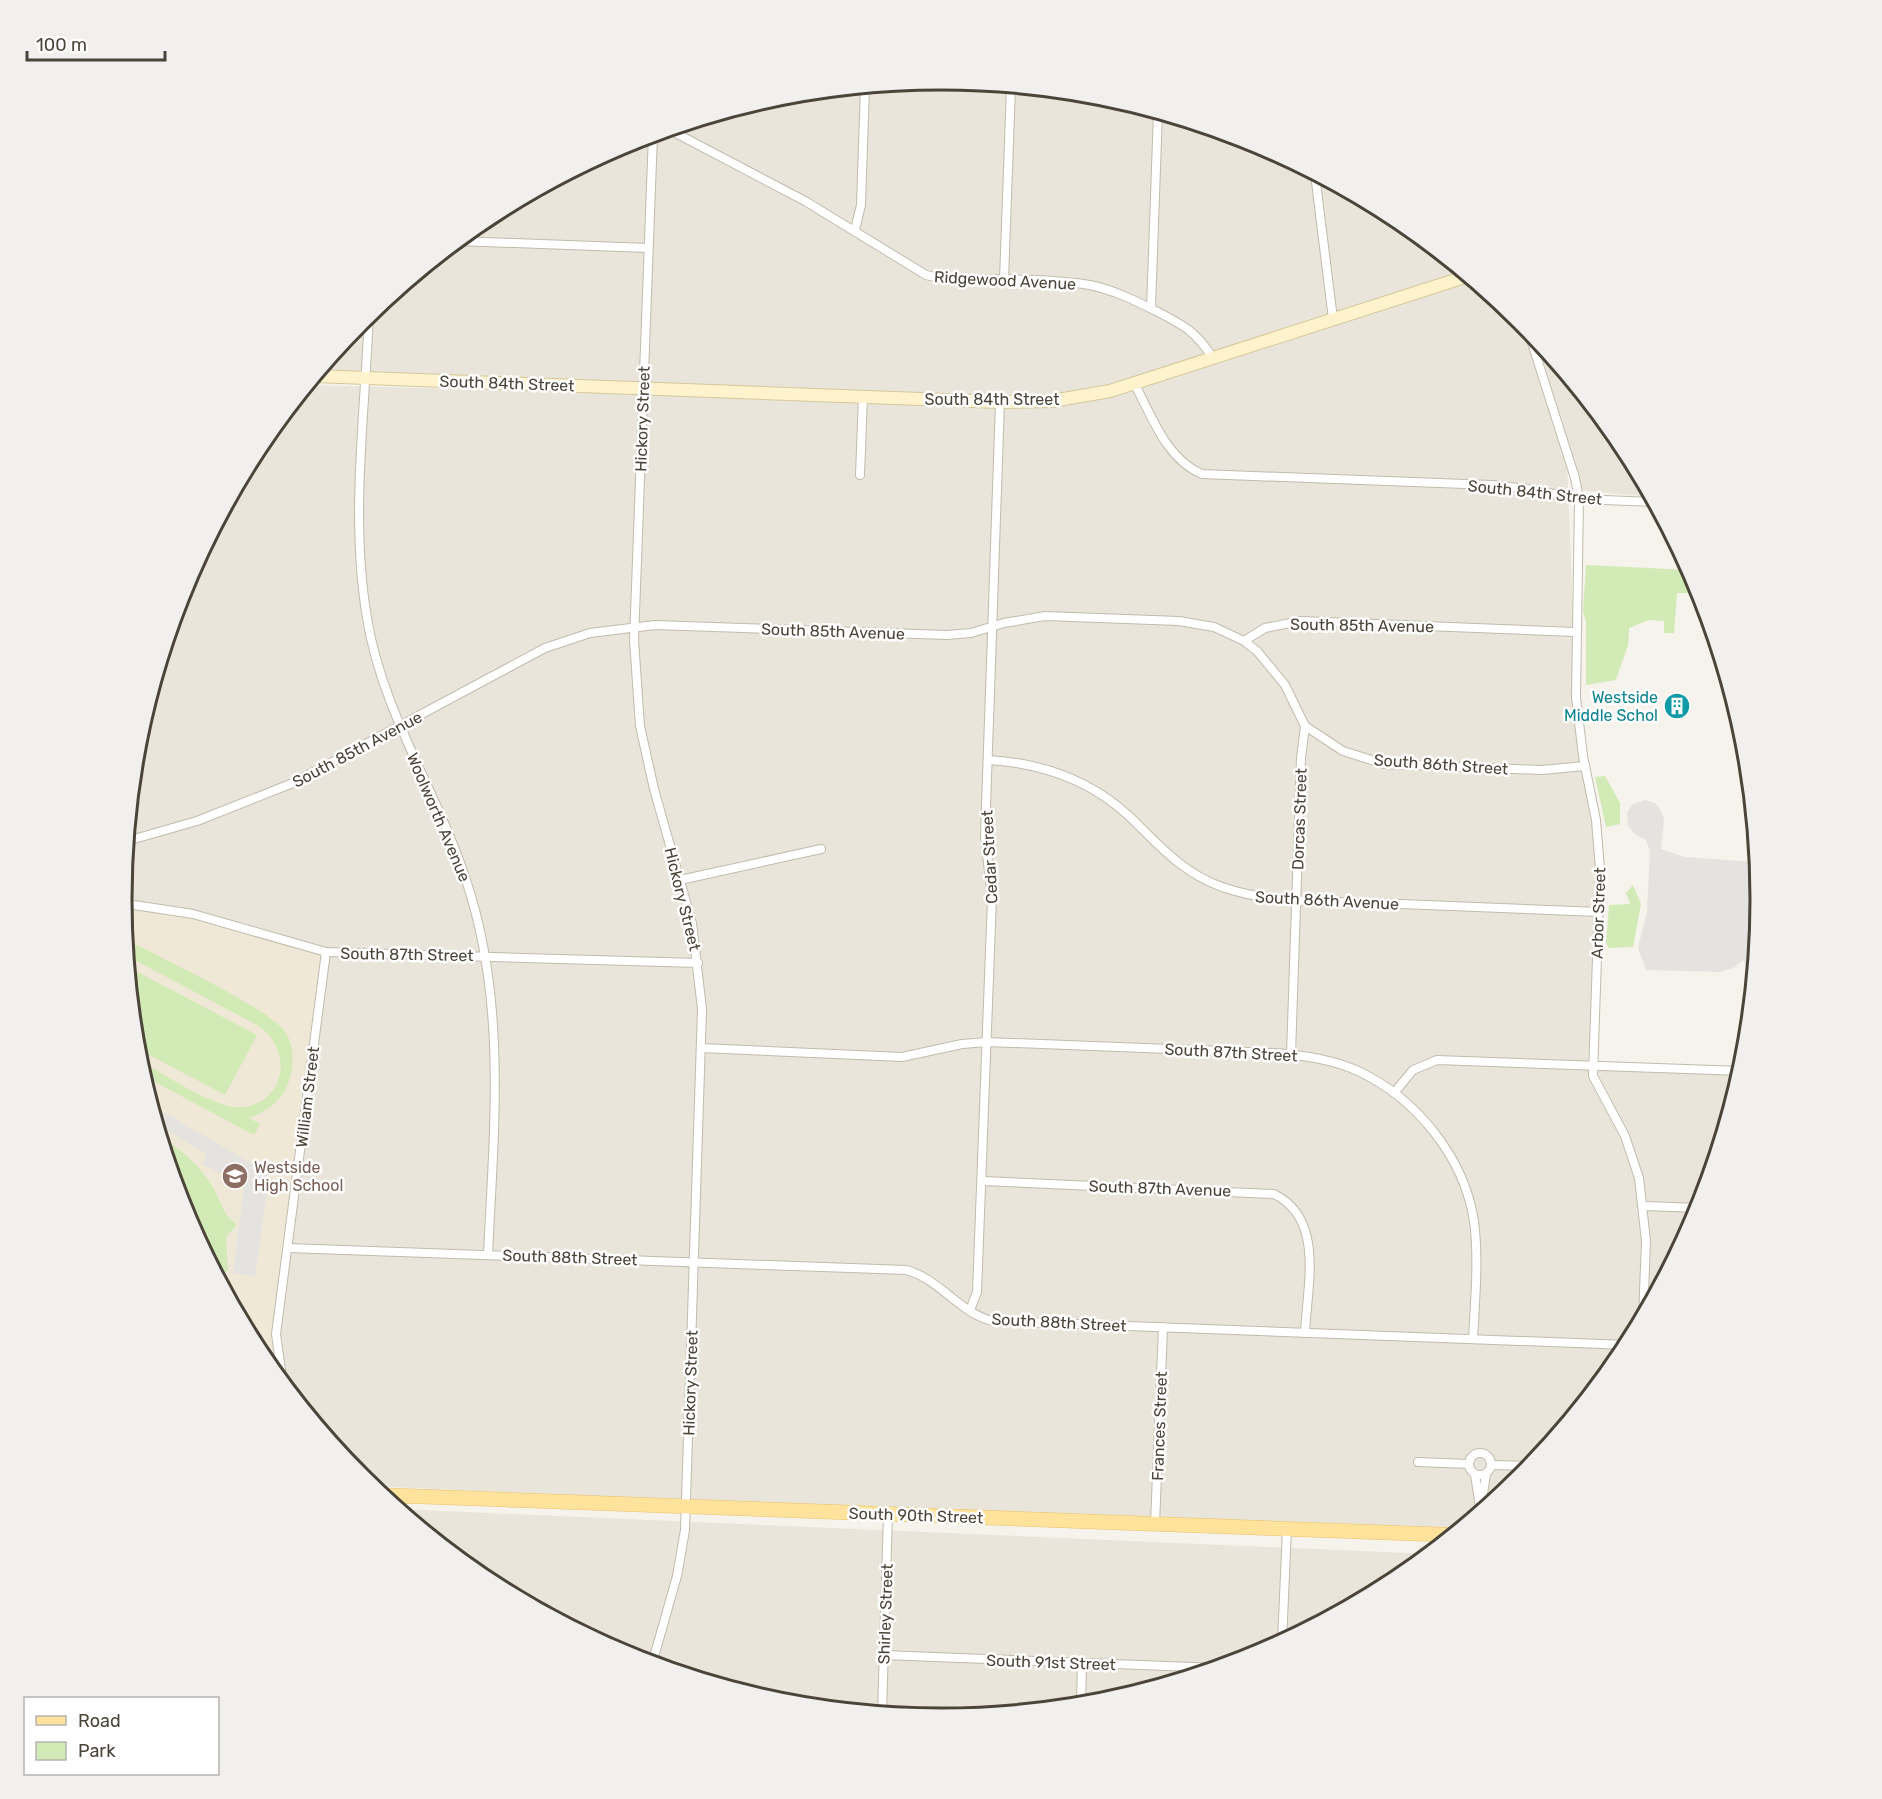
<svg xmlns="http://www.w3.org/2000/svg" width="1882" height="1799" font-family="Rubik,sans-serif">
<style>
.residential{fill:#eae5da}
.education{fill:#efe8d6}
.green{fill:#d2eab5}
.parking{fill:#e5e3e0}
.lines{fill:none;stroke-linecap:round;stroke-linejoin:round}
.minor-casing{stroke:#c2bbae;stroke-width:10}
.secondary-casing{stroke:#d6c79b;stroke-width:14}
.primary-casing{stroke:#e6c16a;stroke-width:15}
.minor{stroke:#fff;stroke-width:8}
.secondary{stroke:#fff3cd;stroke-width:12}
.primary{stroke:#ffe39c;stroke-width:14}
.labels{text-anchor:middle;stroke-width:5;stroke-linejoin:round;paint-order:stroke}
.street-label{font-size:16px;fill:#4b4439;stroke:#fff}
.culture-label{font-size:16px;fill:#0d838f;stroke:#fff;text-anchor:end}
.education-label{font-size:16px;fill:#785e54;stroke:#fff;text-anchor:start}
.rim{fill:none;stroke:#4b4439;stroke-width:3}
</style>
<rect width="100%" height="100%" fill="#f6f3ec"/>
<g class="residential">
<polygon points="941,80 1101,95 1255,142 1397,218 1521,320 1623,444 1651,497 1577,490 1567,460 1575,661 1600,869 1592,1065 1742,1071 1698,1214 1623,1355 1521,1480 1454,1534 369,1486 259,1355 121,899 137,739 184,585 259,444 308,385 934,401 315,376 361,319 486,218 628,142 781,95"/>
<polygon points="397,1509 1429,1554 1396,1581 1254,1657 1101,1704 941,1719 781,1704 627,1657 485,1581"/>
</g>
<polygon class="education" points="121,903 160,908 326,952 276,1334 283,1384 259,1355 183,1213 137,1059"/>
<g class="green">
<polygon points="1586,565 1690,570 1701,593 1677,593 1674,633 1664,633 1664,621 1649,620 1629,628 1628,645 1616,680 1586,685 1586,621 1583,612"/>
<polygon points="1605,776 1620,803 1620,824 1606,827 1595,777"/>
<polygon points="1633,885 1641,904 1633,947 1609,948 1606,943 1609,905 1630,904 1626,893"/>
<path d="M125 942 139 946C169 962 270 1009 286 1033 294 1046 294 1063 290 1078 284 1099 269 1111 249 1118L260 1124 254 1135 142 1075 137 1059C158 1071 211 1105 233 1107 283 1111 298 1051 257 1025L127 956Z"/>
<polygon points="128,967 257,1035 225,1095 136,1048"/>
<path d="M160 1136C180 1149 200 1165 212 1186 222 1202 221 1213 237 1225L226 1237 228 1271 216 1274 183 1213Z"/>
</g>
<g class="parking">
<polygon points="1645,800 1655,803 1661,811 1664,819 1661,849 1684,857 1757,862 1761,900 1755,963 1746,966 1743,960 1735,967 1721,972 1646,970 1638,948 1647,911 1650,851 1646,840 1636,835 1628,826 1627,813 1633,804"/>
<polygon points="151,1105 267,1172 269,1180 255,1276 233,1273 244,1186 202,1164 207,1154 156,1124"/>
</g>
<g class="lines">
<defs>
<g id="minor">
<path d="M668 129 805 201 926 275 943 279C991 280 1043 277 1090 285 1114 290 1136 301 1158 312 1185 326 1196 332 1213 358"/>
<polyline points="1315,174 1333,319"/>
<polyline points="855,230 861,205 865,87"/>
<polyline points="457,241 648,248"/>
<polyline points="1004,280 1011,86"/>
<polyline points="1151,308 1158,112"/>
<path d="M369 313C365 414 350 518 367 618 382 712 437 791 466 880 507 1002 494 1128 488 1254"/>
<polyline points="1527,327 1575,478 1579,499 1576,697 1583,756 1596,820 1600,869 1593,1076 1625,1136 1639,1178 1646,1241 1643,1318"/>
<path d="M1134 383C1152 416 1166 459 1202 474L1491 485 1529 489 1579 499 1654 502"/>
<polyline points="860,475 863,397"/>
<polyline points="1244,641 1265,628 1301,621 1575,632"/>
<polyline points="1305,726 1343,751 1384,764 1542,770 1585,766"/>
<path d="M988 760C1042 763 1089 779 1129 816 1158 844 1182 873 1222 887 1271 904 1324 901 1376 903 1450 906 1524 909 1599 912"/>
<polyline points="127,841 197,821 293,783 545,648 590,633 655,625 947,635 971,633 1004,623 1045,616 1179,621 1214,627 1244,641 1257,651 1285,685 1305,726 1301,758 1291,1054"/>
<polyline points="680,880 821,849"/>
<polyline points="121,903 193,914 326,952 698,963"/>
<path d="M701 1048 902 1057 962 1044 987 1042 1274 1053C1303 1055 1332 1059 1358 1071 1416 1098 1464 1157 1474 1221 1479 1260 1475 1300 1473 1339"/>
<polyline points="1394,1093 1413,1070 1437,1060 1742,1071"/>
<path d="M982 1181 1274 1194C1325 1219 1307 1286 1305 1333"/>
<polyline points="1644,1206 1700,1208"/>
<path d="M288 1248 906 1270C939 1278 960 1314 993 1321L1628 1345"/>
<polyline points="970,1310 977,1292 992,898 985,836 1000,402"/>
<polyline points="283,1384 276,1334 326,952"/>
<circle cx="1480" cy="1464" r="11"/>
<polyline points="1418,1462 1469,1464"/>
<polyline points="1492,1465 1531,1466"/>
<polyline points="1475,1475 1480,1507"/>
<polyline points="1480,1513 1486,1474"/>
<polyline points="1155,1524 1163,1327"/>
<polyline points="1282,1642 1287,1529"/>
<polyline points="883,1655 1219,1668"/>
<polyline points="652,1664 677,1576 685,1530 702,1009 692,923 654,789 640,726 634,640 653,134"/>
<polyline points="1081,1706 1082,1663"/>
<polyline points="882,1714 888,1514"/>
</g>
<polyline id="secondary" points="315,376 1000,402 1052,401 1110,391 1468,276"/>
<polyline id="primary" points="380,1495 1453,1535"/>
</defs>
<use href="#minor" class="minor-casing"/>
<use href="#secondary" class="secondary-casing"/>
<use href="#primary" class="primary-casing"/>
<use href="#minor" class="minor"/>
<use href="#secondary" class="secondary"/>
<use href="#primary" class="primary"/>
</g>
<defs>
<symbol id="building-disc" viewBox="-11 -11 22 22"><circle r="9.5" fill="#0f9aa8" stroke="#fff"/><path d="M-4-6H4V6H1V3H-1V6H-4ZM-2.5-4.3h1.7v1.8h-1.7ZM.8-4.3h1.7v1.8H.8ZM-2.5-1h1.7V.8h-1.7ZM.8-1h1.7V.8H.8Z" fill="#fff"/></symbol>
<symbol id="school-disc" viewBox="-11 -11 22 22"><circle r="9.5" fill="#8d6e63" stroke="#fff"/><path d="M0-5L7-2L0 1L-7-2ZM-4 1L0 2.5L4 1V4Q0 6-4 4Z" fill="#fff"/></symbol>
</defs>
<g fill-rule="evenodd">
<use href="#building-disc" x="1662" y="691" width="30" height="30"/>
<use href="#school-disc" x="220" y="1161" width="30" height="30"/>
</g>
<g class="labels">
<g class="street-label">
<text transform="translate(1005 280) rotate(3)" y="6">Ridgewood Avenue</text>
<text transform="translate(507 383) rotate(2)" y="6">South 84th Street</text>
<text x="992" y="405">South 84th Street</text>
<text transform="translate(642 419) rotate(-88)" y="6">Hickory Street</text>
<text transform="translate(1535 492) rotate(6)" y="6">South 84th Street</text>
<text transform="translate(1362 625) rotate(1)" y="6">South 85th Avenue</text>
<text transform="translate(833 631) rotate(2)" y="6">South 85th Avenue</text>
<text transform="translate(357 749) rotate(-28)" y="6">South 85th Avenue</text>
<text transform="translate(1441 764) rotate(4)" y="6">South 86th Street</text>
<text transform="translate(439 817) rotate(67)" y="6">Woolworth Avenue</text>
<text transform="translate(1299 819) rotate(-88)" y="6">Dorcas Street</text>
<text transform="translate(989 857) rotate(-93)" y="6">Cedar Street</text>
<text transform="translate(683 899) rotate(76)" y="6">Hickory Street</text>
<text transform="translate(1327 900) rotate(3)" y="6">South 86th Avenue</text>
<text transform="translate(1598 913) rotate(-88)" y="6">Arbor Street</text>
<text transform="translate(407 954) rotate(1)" y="6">South 87th Street</text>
<text transform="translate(1231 1052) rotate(3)" y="6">South 87th Street</text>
<text transform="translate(307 1097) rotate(-83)" y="6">William Street</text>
<text transform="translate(1160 1188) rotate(2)" y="6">South 87th Avenue</text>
<text transform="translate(570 1257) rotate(2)" y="6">South 88th Street</text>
<text transform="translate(1059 1322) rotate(3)" y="6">South 88th Street</text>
<text transform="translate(690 1383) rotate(-88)" y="6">Hickory Street</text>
<text transform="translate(1159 1426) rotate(-88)" y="6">Frances Street</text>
<text transform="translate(916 1515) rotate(2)" y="6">South 90th Street</text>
<text transform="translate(885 1614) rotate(-88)" y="6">Shirley Street</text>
<text transform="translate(1051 1662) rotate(2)" y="6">South 91st Street</text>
</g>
<g class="culture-label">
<text x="1658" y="703">Westside<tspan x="1658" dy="18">Middle Schol</tspan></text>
</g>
<g class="education-label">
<text x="254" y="1173">Westside<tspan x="254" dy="18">High School</tspan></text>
</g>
</g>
<path d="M0 0H1882V1799H0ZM132 899a809 809 0 1 1 1618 0a809 809 0 1 1-1618 0Z" fill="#f1f0ef" fill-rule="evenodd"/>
<path class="rim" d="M132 899a809 809 0 1 1 1618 0a809 809 0 1 1-1618 0Z"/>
<rect x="24" y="1697" width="195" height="78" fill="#ffffff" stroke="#b7b4b0" stroke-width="1.5"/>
<rect x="36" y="1716" width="30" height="9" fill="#ffe39c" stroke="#b7b4b0" stroke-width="1.5"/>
<text x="78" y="1727" font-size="18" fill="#4b4439">Road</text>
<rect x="36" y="1742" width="30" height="18" fill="#d2eab5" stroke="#b7b4b0" stroke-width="1.5"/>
<text x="78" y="1757" font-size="18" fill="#4b4439">Park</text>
<path d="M27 51v9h138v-9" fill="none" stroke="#4b4439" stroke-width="3"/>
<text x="36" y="51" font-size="18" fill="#4b4439" stroke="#ffffff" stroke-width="4.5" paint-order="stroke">100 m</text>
</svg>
